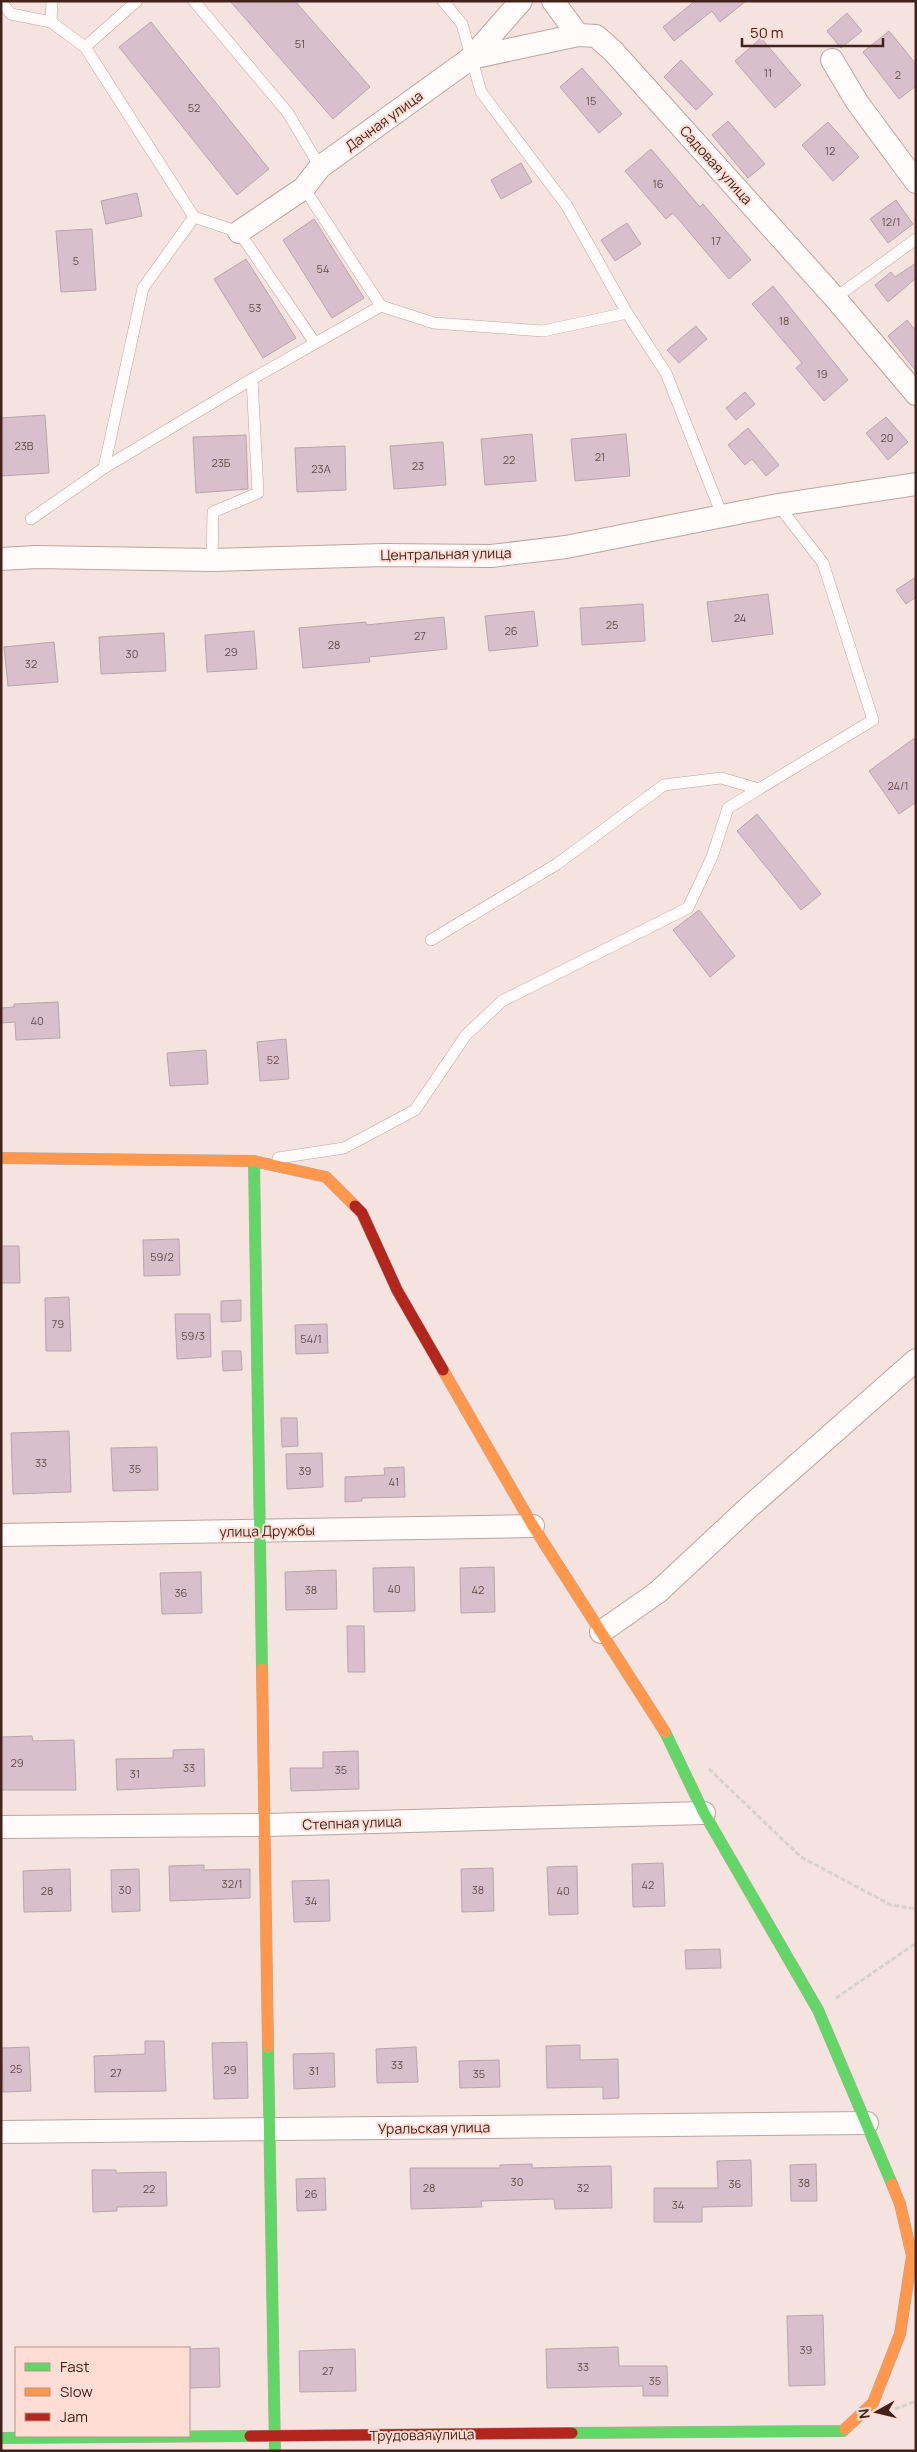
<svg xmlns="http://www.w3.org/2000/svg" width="917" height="2452" font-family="Manrope,sans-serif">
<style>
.building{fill:#d8bfcb;stroke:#b8a5ac}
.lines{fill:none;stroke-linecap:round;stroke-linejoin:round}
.lane-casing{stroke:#bba5a0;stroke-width:12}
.street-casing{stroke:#bba5a0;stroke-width:24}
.fast-casing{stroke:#bba5a0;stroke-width:12}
.slow-casing{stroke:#bba5a0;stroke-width:12}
.jam-casing{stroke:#bba5a0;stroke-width:12}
.path{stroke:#d7d0cf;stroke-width:3;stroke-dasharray:5 2.5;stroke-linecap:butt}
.lane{stroke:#fefbfa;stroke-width:11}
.street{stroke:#fefbfa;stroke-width:22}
.fast{stroke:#63d668;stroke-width:11}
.slow{stroke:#ff974d;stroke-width:11}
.jam{stroke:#b3261e;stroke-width:11}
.labels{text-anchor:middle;stroke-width:4;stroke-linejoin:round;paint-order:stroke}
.number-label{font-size:11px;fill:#684a48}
.street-label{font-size:14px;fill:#42231c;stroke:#ffddd5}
</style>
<rect width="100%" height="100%" fill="#f5e3df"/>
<g class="building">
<polygon points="230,1 295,1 370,87 333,119"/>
<polygon points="695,1 746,1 720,22 712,11 674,41 663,27"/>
<polygon points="847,13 862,31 841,48 827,31"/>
<polygon points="151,22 269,169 237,195 119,47"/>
<polygon points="889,31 916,64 916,86 899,99 863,52"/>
<polygon points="761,38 801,85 775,108 735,61"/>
<polygon points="681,60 713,94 696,110 664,77"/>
<polygon points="582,68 622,114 599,133 560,87"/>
<polygon points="728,121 765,164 748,178 712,135"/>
<polygon points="828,122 859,157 833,181 802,145"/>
<polygon points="651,149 700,207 703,204 751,260 729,279 673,213 666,219 625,171"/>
<polygon points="521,163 532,182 501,199 491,180"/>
<polygon points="137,193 142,216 106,224 101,201"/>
<polygon points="896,200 913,224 888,243 870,219"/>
<polygon points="314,219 364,298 332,318 283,240"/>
<polygon points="627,223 641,244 615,261 601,240"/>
<polygon points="92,229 96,290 61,292 56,231"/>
<polygon points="246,259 296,338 263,358 214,279"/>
<polygon points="916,263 916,278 888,302 875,285 891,272 895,277"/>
<polygon points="773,286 848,380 824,401 796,368 802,363 752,304"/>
<polygon points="907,320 916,331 916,371 888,336"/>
<polygon points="696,326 707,339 679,363 667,350"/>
<polygon points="745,392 755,404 736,420 726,408"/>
<polygon points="45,415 49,473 1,476 1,418"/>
<polygon points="886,417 908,442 888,460 866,433"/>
<polygon points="748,428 779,465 766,476 752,459 745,465 728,445"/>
<polygon points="532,434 536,481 485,485 481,439"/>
<polygon points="626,434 630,476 575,481 571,439"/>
<polygon points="246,435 248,489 196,493 193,437"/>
<polygon points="443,442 446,485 394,489 390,446"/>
<polygon points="345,446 346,490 297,492 295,448"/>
<polygon points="916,577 916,597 906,604 896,590"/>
<polygon points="768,594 773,634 712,642 707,602"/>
<polygon points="643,604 645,641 582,645 580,608"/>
<polygon points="534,611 538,646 489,651 485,616"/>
<polygon points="444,617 447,649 369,657 370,662 303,668 299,628 366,622 366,625"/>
<polygon points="254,631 257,669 207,672 205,635"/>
<polygon points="164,633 166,671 101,674 99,637"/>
<polygon points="54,642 58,682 8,686 4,647"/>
<polygon points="916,737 916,802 899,814 869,771"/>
<polygon points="757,814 821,894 801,910 737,831"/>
<polygon points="699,910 735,956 710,977 673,930"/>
<polygon points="58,1002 60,1038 16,1040 15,1022 1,1023 1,1008 14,1007 14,1004"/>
<polygon points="286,1039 289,1079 260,1081 257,1042"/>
<polygon points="206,1050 208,1084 170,1086 167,1053"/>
<polygon points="179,1239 180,1275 144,1276 143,1240"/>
<polygon points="1,1246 19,1246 20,1283 1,1283"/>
<polygon points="69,1297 71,1351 46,1351 45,1298"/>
<polygon points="241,1300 241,1321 221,1322 221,1301"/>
<polygon points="175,1314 210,1314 211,1357 177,1359"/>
<polygon points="327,1324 328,1353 296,1354 295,1325"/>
<polygon points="222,1351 241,1351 242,1370 223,1371"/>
<polygon points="281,1418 297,1418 298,1446 282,1447"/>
<polygon points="69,1431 71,1492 13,1494 11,1433"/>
<polygon points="157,1447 158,1490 113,1491 111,1448"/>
<polygon points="322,1453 323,1487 287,1489 286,1454"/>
<polygon points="404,1467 405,1497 362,1498 362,1501 345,1502 345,1477 385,1475 384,1468"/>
<polygon points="414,1567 415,1611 374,1612 373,1568"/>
<polygon points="494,1567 495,1612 461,1613 460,1568"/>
<polygon points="336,1570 337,1609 286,1610 285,1572"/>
<polygon points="201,1572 202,1613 162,1614 160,1573"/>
<polygon points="347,1626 364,1626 365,1672 348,1672"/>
<polygon points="32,1736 33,1741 74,1740 76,1790 1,1790 1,1737"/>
<polygon points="204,1749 205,1786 117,1790 116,1759 173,1758 173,1750"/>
<polygon points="358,1751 359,1789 291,1791 290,1768 323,1768 323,1752"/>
<polygon points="663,1863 665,1906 633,1907 632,1864"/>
<polygon points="204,1865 204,1870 250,1869 250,1898 170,1901 169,1866"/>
<polygon points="577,1866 578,1914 549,1915 547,1867"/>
<polygon points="493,1868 494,1911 462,1912 461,1869"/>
<polygon points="70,1869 71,1911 24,1912 23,1871"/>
<polygon points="139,1869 140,1911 112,1912 111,1870"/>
<polygon points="329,1880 330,1921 294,1922 292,1881"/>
<polygon points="720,1949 721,1968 686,1969 685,1950"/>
<polygon points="145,2041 164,2041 166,2091 95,2092 94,2056 145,2054"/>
<polygon points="247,2042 248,2098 214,2099 212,2043"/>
<polygon points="580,2045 580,2060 618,2059 619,2098 603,2099 603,2087 547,2088 546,2046"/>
<polygon points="29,2047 31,2091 3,2092 2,2048"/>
<polygon points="416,2047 418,2082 377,2083 376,2049"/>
<polygon points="334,2053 335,2087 294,2089 293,2054"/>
<polygon points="499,2060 500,2087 460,2088 459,2061"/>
<polygon points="751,2160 752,2206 702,2207 702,2222 654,2222 654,2188 718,2188 717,2161"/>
<polygon points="532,2164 532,2168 611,2166 612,2208 555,2209 554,2199 481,2201 482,2207 411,2209 410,2168 500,2168 500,2165"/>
<polygon points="816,2164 817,2201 791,2201 790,2165"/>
<polygon points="92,2170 116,2170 116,2173 166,2172 167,2206 117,2207 117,2211 93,2212"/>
<polygon points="325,2178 326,2210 297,2211 296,2179"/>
<polygon points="823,2315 825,2385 789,2386 787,2316"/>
<polygon points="618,2347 619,2366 667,2366 668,2396 643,2396 643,2386 547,2388 546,2349"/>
<polygon points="219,2348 220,2387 189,2388 189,2349"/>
<polygon points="355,2349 356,2391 300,2392 299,2351"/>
</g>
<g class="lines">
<defs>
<g id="lane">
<polyline points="137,1 85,47 194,217 239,232 315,343"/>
<polyline points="194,1 288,113 320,167"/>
<polyline points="443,1 462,24 481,92 567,206 627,313 666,373 722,515"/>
<polyline points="1,2 11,14 51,22 85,47"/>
<polyline points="51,22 52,1"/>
<polyline points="835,298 916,239"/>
<polyline points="381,306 434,323 543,331 627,313"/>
<polyline points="104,468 143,288 194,217"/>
<polyline points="31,519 104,468 252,379"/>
<polyline points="212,560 213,512 258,493 252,379 381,306 304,188"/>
<polyline points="431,940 557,864 664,785 721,778 759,789 873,720 823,563 778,505"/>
<polyline points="278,1158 344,1148 415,1110 466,1035 502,1001 688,908 712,857 728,808 759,789"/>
</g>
<g id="street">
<polyline points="553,1 578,35"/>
<polyline points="471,58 578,35 596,36 613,51 835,298 916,394"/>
<polyline points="832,60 857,102 916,182"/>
<polyline points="239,232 304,188 320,167 471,58 521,1"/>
<polyline points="1,559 36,557 212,560 385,555 491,556 566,547 778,505 916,484"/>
<polyline points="1,1535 533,1526"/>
<polyline points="601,1632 658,1592 748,1508 916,1360"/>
<polyline points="1,1827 266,1825 704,1813"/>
<polyline points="1,2132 867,2123"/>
</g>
<g id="fast">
<polyline points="254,1161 262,1669"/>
<polyline points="665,1732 704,1813 818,2010 892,2184"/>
<polyline points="268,2047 275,2451"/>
<polyline points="572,2433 843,2431 845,2429"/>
<polyline points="1,2438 250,2436"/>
</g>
<g id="slow">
<polyline points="1,1158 254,1161 326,1177 355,1206"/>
<polyline points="443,1370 533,1526 665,1732"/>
<polyline points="262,1669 268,2047"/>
<polyline points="845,2429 873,2403 900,2334 912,2256 900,2204 892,2184"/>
</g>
<g id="jam">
<polyline points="355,1206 362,1213 397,1290 443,1370"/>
<polyline points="250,2436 572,2433"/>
</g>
</defs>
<use href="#lane" class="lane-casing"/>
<use href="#street" class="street-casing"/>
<use href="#fast" class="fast-casing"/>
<use href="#slow" class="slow-casing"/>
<use href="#jam" class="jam-casing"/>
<g class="path">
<polyline points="709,1769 801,1857 891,1905 916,1909"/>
<polyline points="836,1998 916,1943"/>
<polyline points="895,2409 916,2401"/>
</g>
<use href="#lane" class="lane"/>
<use href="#street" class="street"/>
<use href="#fast" class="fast"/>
<use href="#slow" class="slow"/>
<use href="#jam" class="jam"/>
</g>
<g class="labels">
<g class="number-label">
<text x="300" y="48">51</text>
<text x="768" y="77">11</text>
<text x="898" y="79">2</text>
<text x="591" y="105">15</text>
<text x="194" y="112">52</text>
<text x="830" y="155">12</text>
<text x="658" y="188">16</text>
<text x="891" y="226">12/1</text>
<text x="716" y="245">17</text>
<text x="76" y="265">5</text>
<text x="323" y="273">54</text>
<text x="255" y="312">53</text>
<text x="784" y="325">18</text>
<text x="822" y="378">19</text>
<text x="887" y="442">20</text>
<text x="24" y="450">23В</text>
<text x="600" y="461">21</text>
<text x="509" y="464">22</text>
<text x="221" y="467">23Б</text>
<text x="418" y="470">23</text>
<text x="321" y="473">23А</text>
<text x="740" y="622">24</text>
<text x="612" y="629">25</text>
<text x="511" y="635">26</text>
<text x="420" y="640">27</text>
<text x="334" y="649">28</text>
<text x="231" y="656">29</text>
<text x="132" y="658">30</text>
<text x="31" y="668">32</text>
<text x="898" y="790">24/1</text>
<text x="37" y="1025">40</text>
<text x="273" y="1064">52</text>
<text x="162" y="1261">59/2</text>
<text x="58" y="1328">79</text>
<text x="193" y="1340">59/3</text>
<text x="311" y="1343">54/1</text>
<text x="41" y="1467">33</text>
<text x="135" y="1473">35</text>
<text x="305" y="1475">39</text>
<text x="394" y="1486">41</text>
<text x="394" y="1593">40</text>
<text x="311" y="1594">38</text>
<text x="478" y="1594">42</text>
<text x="181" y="1597">36</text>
<text x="17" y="1767">29</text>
<text x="189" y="1772">33</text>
<text x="341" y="1774">35</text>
<text x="135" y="1778">31</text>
<text x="232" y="1888">32/1</text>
<text x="648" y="1889">42</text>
<text x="125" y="1894">30</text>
<text x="478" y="1894">38</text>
<text x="47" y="1895">28</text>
<text x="563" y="1895">40</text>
<text x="311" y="1905">34</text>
<text x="397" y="2069">33</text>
<text x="16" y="2073">25</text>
<text x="230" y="2074">29</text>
<text x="314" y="2075">31</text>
<text x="116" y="2077">27</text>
<text x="479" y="2078">35</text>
<text x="517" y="2186">30</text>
<text x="804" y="2187">38</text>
<text x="735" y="2188">36</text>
<text x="429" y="2192">28</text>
<text x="583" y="2192">32</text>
<text x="149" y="2193">22</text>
<text x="311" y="2198">26</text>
<text x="678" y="2209">34</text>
<text x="806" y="2354">39</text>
<text x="583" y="2371">33</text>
<text x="328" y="2375">27</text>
<text x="655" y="2385">35</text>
</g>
<g class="street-label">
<text transform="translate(384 121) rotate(-36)" y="5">Дачная улица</text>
<text transform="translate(716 165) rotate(48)" y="5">Садовая улица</text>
<text transform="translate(446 554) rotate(-1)" y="5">Центральная улица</text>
<text transform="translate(267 1531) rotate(-1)" y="5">улица Дружбы</text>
<text transform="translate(352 1823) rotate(-2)" y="5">Степная улица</text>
<text transform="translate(434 2128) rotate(-1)" y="5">Уральская улица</text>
<text transform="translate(422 2435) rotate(-1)" y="5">Трудовая улица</text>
</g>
</g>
<rect width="917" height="2452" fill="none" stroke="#42231c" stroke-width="5"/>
<rect x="15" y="2347" width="175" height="90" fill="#ffddd5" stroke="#b3938b"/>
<rect x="25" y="2363" width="25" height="8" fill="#63d668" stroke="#b3938b"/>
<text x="60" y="2372" font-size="15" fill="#42231c">Fast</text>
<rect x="25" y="2388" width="25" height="8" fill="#ff974d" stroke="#b3938b"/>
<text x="60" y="2397" font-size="15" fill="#42231c">Slow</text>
<rect x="25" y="2413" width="25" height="8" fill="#b3261e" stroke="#b3938b"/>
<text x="60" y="2422" font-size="15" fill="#42231c">Jam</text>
<g transform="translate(877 2412) rotate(262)" stroke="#ffddd5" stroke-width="4" paint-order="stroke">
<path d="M0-4L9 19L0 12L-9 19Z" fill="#42231c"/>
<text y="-8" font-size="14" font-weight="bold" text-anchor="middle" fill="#42231c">N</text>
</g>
<path d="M742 38v8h141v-8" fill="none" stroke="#42231c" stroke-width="2.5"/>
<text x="750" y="38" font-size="15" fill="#42231c" stroke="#ffddd5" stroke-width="4" paint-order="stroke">50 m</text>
</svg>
